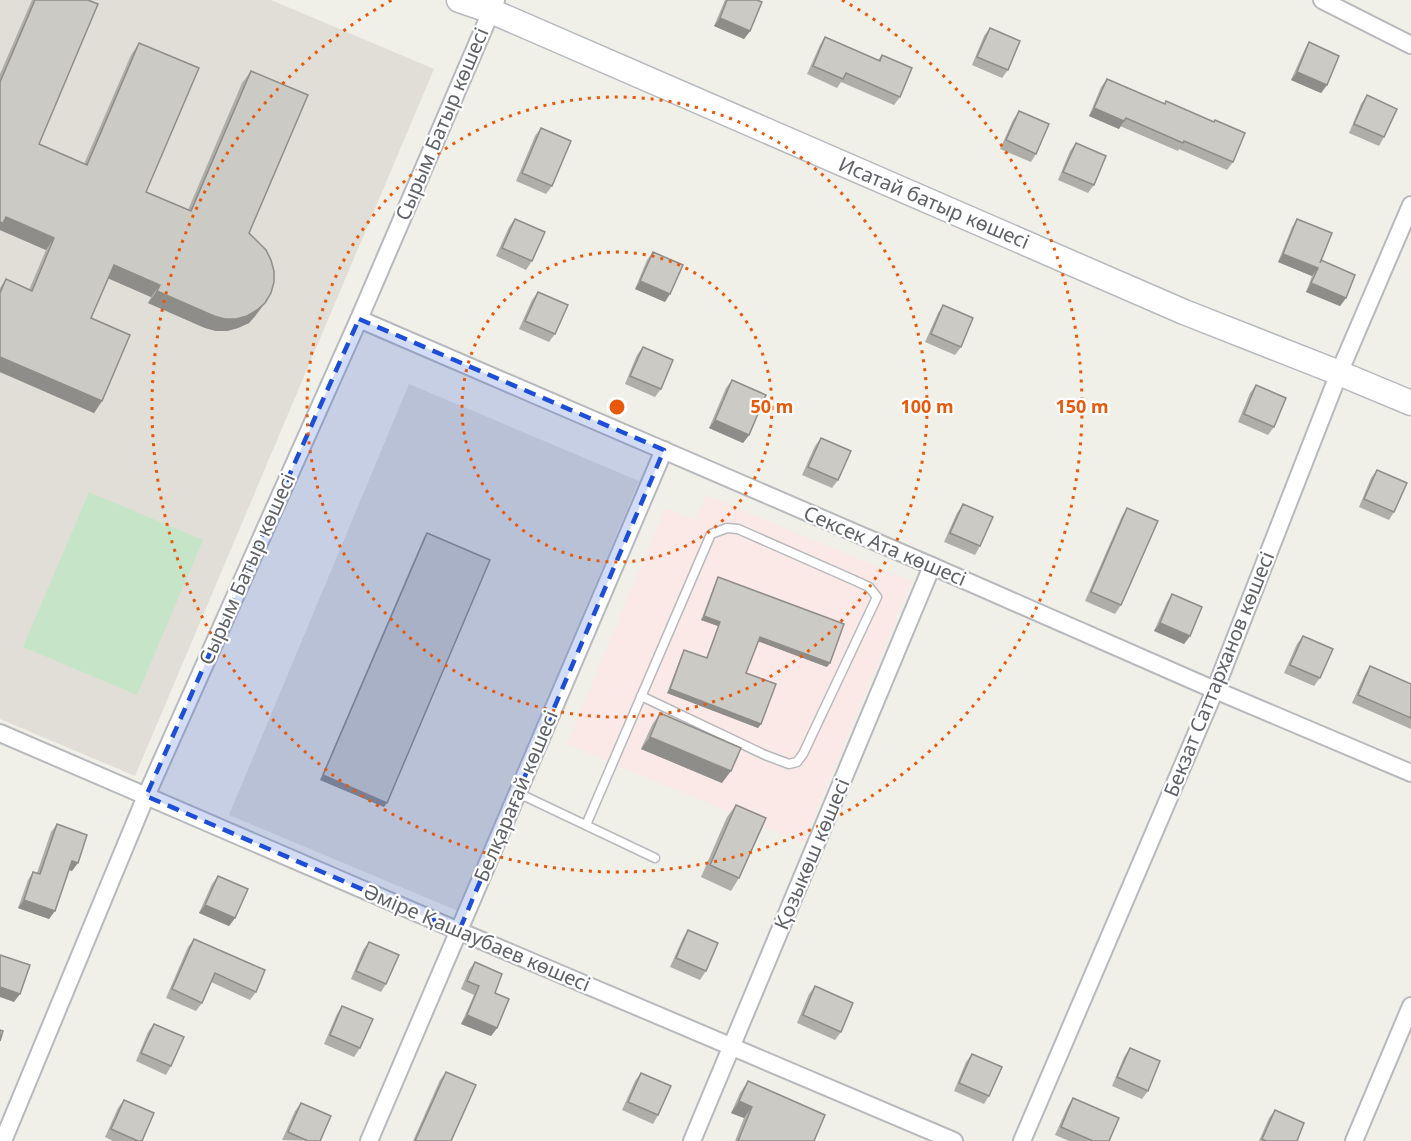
<svg xmlns="http://www.w3.org/2000/svg" width="1411" height="1141" font-family="'Noto Sans',sans-serif">
<style>
.education{fill:#e0ded6}
.medical{fill:#fae9e6}
.green{fill:#c6e5c8}
.lines{fill:none;stroke-linecap:round;stroke-linejoin:round}
.lane-casing{stroke:#b7b9bd;stroke-width:11}
.street-casing{stroke:#b7b9bd;stroke-width:20}
.secondary-casing{stroke:#b6b9be;stroke-width:27}
.lane{stroke:#fff;stroke-width:8}
.street{stroke:#fff;stroke-width:16}
.secondary{stroke:#fff;stroke-width:24}
.wall{fill:#afaea9}
.shaded-wall{fill:#8f8d89}
.building{fill:#cccac4;stroke:#8f8d89;stroke-width:1.5}
.marked{fill:#1d4ed8;fill-opacity:0.2;stroke:#1d4ed8;stroke-width:4.5;stroke-dasharray:12 8;stroke-linejoin:round}
.ring{fill:none;stroke:#e8590c;stroke-width:3;stroke-dasharray:3 6}
.labels{text-anchor:middle;stroke-width:4.5;stroke-linejoin:round;paint-order:stroke}
.street-label{font-size:20px;fill:#5f6267;stroke:#fff}
.centre{fill:#e8590c;stroke:#fff;stroke-width:3}
.ring-label{font-size:18px;text-anchor:middle;font-weight:bold;fill:#e8590c;stroke:#fff;stroke-width:4.5;stroke-linejoin:round;paint-order:stroke}
</style>
<rect width="100%" height="100%" fill="#f0efe8"/>
<g class="education">
<polygon points="0,0 271,0 434,69 135,776 0,719"/>
<polygon points="409,384 639,481 458,911 229,815"/>
</g>
<polygon class="medical" points="706,495 912,581 803,843 567,744 665,508 695,520"/>
<polygon class="green" points="89,492 203,540 137,695 23,647"/>
<g class="lines">
<defs>
<g id="lane">
<polyline points="518,793 655,858"/>
<polyline points="586,825 711,534 727,528 738,529 856,581 869,587 877,597 803,754 797,762 789,764 765,755 641,696"/>
</g>
<g id="street">
<polyline points="1322,0 1411,45"/>
<polyline points="359,319 932,566 1201,684 1411,773"/>
<polyline points="0,733 459,931 954,1141"/>
<polyline points="3,1141 146,796 359,319 496,0"/>
<polyline points="369,1141 664,450"/>
<polyline points="692,1141 932,566"/>
<polyline points="1022,1141 1215,690 1339,373 1411,205"/>
<polyline points="1354,1141 1411,1006"/>
</g>
<polyline id="secondary" points="459,0 491,11 1184,312 1339,373 1411,403"/>
</defs>
<use href="#lane" class="lane-casing"/>
<use href="#street" class="street-casing"/>
<use href="#secondary" class="secondary-casing"/>
<use href="#lane" class="lane"/>
<use href="#street" class="street"/>
<use href="#secondary" class="secondary"/>
</g>
<g class="wall">
<polygon points="32,0 88,0 39,144 84,164 131,55 139,43 146,192 188,210 242,83 251,71 249,233 256,315 249,323 238,328 227,331 216,331 205,328 148,303 151,297 108,278 91,318 102,401 94,413 0,372 0,288 6,279 29,290 46,250 0,230 0,74"/>
<polygon points="725,0 757,0 750,31 744,39 714,26"/>
<polygon points="990,28 1008,70 1002,78 972,65 984,36"/>
<polygon points="825,37 878,60 882,55 900,97 894,105 841,82 837,88 807,74 820,45"/>
<polygon points="1309,42 1327,85 1321,93 1291,80 1304,51"/>
<polygon points="1107,79 1164,104 1166,101 1214,122 1215,120 1233,162 1227,170 1179,149 1178,151 1120,126 1119,129 1089,116 1101,87"/>
<polygon points="1367,95 1384,137 1379,146 1349,133 1361,104"/>
<polygon points="1019,111 1036,154 1031,162 1000,149 1013,120"/>
<polygon points="541,128 552,186 546,194 516,181 535,136"/>
<polygon points="1076,143 1094,185 1088,193 1058,180 1070,151"/>
<polygon points="515,219 532,261 526,270 496,256 509,227"/>
<polygon points="1297,219 1321,261 1346,298 1340,306 1306,292 1312,276 1278,262 1292,227"/>
<polygon points="653,252 665,302 635,289 647,260"/>
<polygon points="538,292 555,334 549,342 519,329 532,300"/>
<polygon points="943,305 961,347 955,355 925,342 938,313"/>
<polygon points="643,347 661,389 655,397 625,384 637,355"/>
<polygon points="732,380 749,435 743,443 709,428 726,388"/>
<polygon points="1256,385 1274,427 1268,435 1238,422 1250,393"/>
<polygon points="821,438 838,480 832,488 802,475 815,446"/>
<polygon points="1377,470 1394,512 1389,520 1359,507 1371,478"/>
<polygon points="963,504 980,546 975,555 944,542 957,513"/>
<polygon points="1127,508 1121,605 1115,614 1085,601 1122,516"/>
<polygon points="427,533 384,807 320,780 424,537"/>
<polygon points="718,577 827,667 758,641 746,673 761,724 758,728 667,693 682,654 684,650 706,658 718,626 701,620 716,581"/>
<polygon points="1172,594 1190,636 1184,644 1154,631 1167,602"/>
<polygon points="1303,636 1320,678 1314,686 1284,673 1297,644"/>
<polygon points="1370,666 1411,684 1411,729 1352,703 1365,674"/>
<polygon points="660,713 722,783 641,749 652,725"/>
<polygon points="736,805 739,878 731,891 701,877 727,817"/>
<polygon points="57,824 72,871 69,870 49,919 18,908 28,880 33,872 37,873 51,832"/>
<polygon points="218,876 235,918 229,926 199,913 212,884"/>
<polygon points="688,930 706,971 700,980 670,967 683,938"/>
<polygon points="194,939 256,992 250,1000 211,982 202,1003 196,1011 166,998 188,947"/>
<polygon points="369,942 386,984 381,992 351,979 363,950"/>
<polygon points="475,962 495,993 497,1028 491,1036 461,1024 474,995 461,989 469,970"/>
<polygon points="815,986 841,1032 835,1040 797,1023 809,994"/>
<polygon points="342,1006 360,1048 354,1057 324,1044 337,1014"/>
<polygon points="154,1024 171,1066 166,1075 136,1061 148,1032"/>
<polygon points="1130,1048 1148,1091 1142,1099 1112,1086 1124,1057"/>
<polygon points="972,1054 989,1096 984,1104 954,1091 966,1062"/>
<polygon points="446,1072 451,1141 413,1141 440,1080"/>
<polygon points="641,1073 658,1115 653,1124 622,1110 635,1081"/>
<polygon points="748,1081 814,1141 735,1141 744,1118 731,1113 740,1093"/>
<polygon points="1073,1098 1109,1141 1069,1141 1055,1135 1068,1106"/>
<polygon points="124,1100 142,1141 113,1141 105,1137 118,1108"/>
<polygon points="301,1103 320,1141 282,1140 295,1111"/>
<polygon points="1275,1110 1297,1141 1259,1141 1269,1118"/>
</g>
<g class="shaded-wall">
<polygon points="720,18 750,31 744,39 714,26"/>
<polygon points="1297,72 1327,85 1321,93 1291,80"/>
<polygon points="1094,108 1124,121 1119,129 1089,116"/>
<polygon points="6,217 54,238 46,250 0,230 0,222"/>
<polygon points="1283,254 1318,268 1312,276 1278,262"/>
<polygon points="114,265 160,285 151,297 105,277"/>
<polygon points="640,281 670,294 665,302 635,289"/>
<polygon points="1311,283 1346,298 1340,306 1306,292"/>
<polygon points="157,291 265,303 256,315 249,323 238,328 227,331 216,331 205,328 148,303"/>
<polygon points="0,357 102,401 94,413 0,372"/>
<polygon points="715,420 749,435 743,443 709,428"/>
<polygon points="704,616 720,622 718,626 701,620"/>
<polygon points="1160,623 1190,636 1184,644 1154,631"/>
<polygon points="760,637 830,663 827,667 757,641"/>
<polygon points="670,689 761,724 758,728 667,693"/>
<polygon points="650,737 731,771 722,783 641,749"/>
<polygon points="323,775 387,803 384,807 320,780"/>
<polygon points="72,861 78,863 72,871 66,869"/>
<polygon points="24,900 55,911 49,919 18,908"/>
<polygon points="205,905 235,918 229,926 199,913"/>
<polygon points="0,987 20,994 14,1002 0,997"/>
<polygon points="467,1015 497,1028 491,1036 461,1024"/>
<polygon points="739,1101 752,1107 744,1118 731,1113"/>
</g>
<g class="building">
<polygon points="35,0 88,0 98,4 39,144 87,165 139,43 199,68 146,192 191,211 251,71 308,95 249,233 266,250 271,260 274,271 274,282 271,293 265,303 257,310 247,316 236,319 225,319 214,316 157,291 160,285 114,265 91,318 130,335 102,401 0,357 0,293 6,279 32,291 54,238 6,217 3,223 0,222 0,82"/>
<polygon points="727,0 757,0 762,2 750,31 720,18"/>
<polygon points="990,28 1020,41 1008,70 977,57"/>
<polygon points="825,37 880,61 882,55 912,68 900,97 846,73 843,79 813,66"/>
<polygon points="1309,42 1339,56 1327,85 1297,72"/>
<polygon points="1107,79 1165,104 1166,101 1214,122 1215,120 1245,133 1233,162 1184,141 1183,143 1126,118 1124,121 1094,108"/>
<polygon points="1367,95 1397,109 1384,137 1354,124"/>
<polygon points="1019,111 1049,124 1036,154 1006,140"/>
<polygon points="541,128 571,141 552,186 522,173"/>
<polygon points="1076,143 1106,156 1094,185 1063,172"/>
<polygon points="515,219 545,232 532,261 502,248"/>
<polygon points="1297,219 1332,233 1320,263 1321,260 1355,275 1346,298 1311,283 1318,268 1283,254"/>
<polygon points="653,252 683,265 670,294 640,281"/>
<polygon points="538,292 568,305 555,334 525,321"/>
<polygon points="943,305 973,318 961,347 931,334"/>
<polygon points="643,347 673,360 661,389 630,376"/>
<polygon points="732,380 766,395 749,435 715,420"/>
<polygon points="1256,385 1286,398 1274,427 1244,414"/>
<polygon points="821,438 851,451 838,480 808,467"/>
<polygon points="1377,470 1407,483 1394,512 1364,499"/>
<polygon points="963,504 993,517 980,546 950,533"/>
<polygon points="1127,508 1158,521 1121,605 1091,592"/>
<polygon points="427,533 490,560 387,803 323,775"/>
<polygon points="718,577 844,624 830,663 760,637 746,673 776,684 761,724 670,689 684,650 707,658 720,622 704,616"/>
<polygon points="1172,594 1202,607 1190,636 1160,623"/>
<polygon points="1303,636 1333,649 1320,678 1290,665"/>
<polygon points="1370,666 1411,684 1411,718 1358,695"/>
<polygon points="660,713 741,748 731,771 650,737"/>
<polygon points="736,805 766,818 739,878 710,865"/>
<polygon points="57,824 87,835 78,863 72,861 55,911 24,900 33,872 40,874"/>
<polygon points="218,876 248,889 235,918 205,905"/>
<polygon points="688,930 718,943 706,971 676,958"/>
<polygon points="194,939 265,970 256,992 215,973 202,1003 172,989"/>
<polygon points="369,942 399,955 386,984 356,971"/>
<polygon points="0,955 30,965 20,994 0,987"/>
<polygon points="475,962 502,974 495,993 509,999 497,1028 467,1015 479,986 467,981"/>
<polygon points="815,986 853,1003 841,1032 803,1015"/>
<polygon points="342,1006 373,1019 360,1048 330,1035"/>
<polygon points="154,1024 184,1037 171,1066 141,1053"/>
<polygon points="0,1030 3,1031 0,1041"/>
<polygon points="1130,1048 1160,1061 1148,1091 1117,1077"/>
<polygon points="972,1054 1002,1067 989,1096 959,1083"/>
<polygon points="446,1072 476,1085 451,1141 415,1141"/>
<polygon points="641,1073 671,1086 658,1115 628,1102"/>
<polygon points="748,1081 825,1115 814,1141 738,1141 752,1107 739,1101"/>
<polygon points="1073,1098 1119,1118 1109,1141 1093,1141 1061,1127"/>
<polygon points="124,1100 154,1113 142,1141 138,1141 111,1129"/>
<polygon points="301,1103 331,1116 320,1141 308,1141 288,1132"/>
<polygon points="1275,1110 1304,1123 1297,1141 1266,1141 1262,1139"/>
</g>
<path class="marked" d="M359 319 664 450 459 931 146 796Z"/>
<g class="ring">
<circle cx="617" cy="407" r="155"/>
<circle cx="617" cy="407" r="310"/>
<path d="M842 0A465 465 0 1 1 392 0"/>
</g>
<g class="labels">
<g class="street-label">
<text transform="translate(442 124) rotate(-67)" y="7">Сырым Батыр көшесі</text>
<text transform="translate(934 203) rotate(23)" y="7">Исатай батыр көшесі</text>
<text transform="translate(885 546) rotate(23)" y="7">Сексек Ата көшесі</text>
<text transform="translate(247 569) rotate(-66)" y="7">Сырым Батыр көшесі</text>
<text transform="translate(1219 674) rotate(-68)" y="7">Бекзат Саттарханов көшесі</text>
<text transform="translate(516 796) rotate(-67)" y="7">Белқарағай көшесі</text>
<text transform="translate(812 854) rotate(-67)" y="7">Қозыкөш көшесі</text>
<text transform="translate(477 938) rotate(23)" y="7">Әміре Қашаубаев көшесі</text>
</g>
</g>
<circle cx="617" cy="407" r="9" class="centre"/>
<g class="ring-label">
<text x="772" y="413">50 m</text>
<text x="927" y="413">100 m</text>
<text x="1082" y="413">150 m</text>
</g>
</svg>
